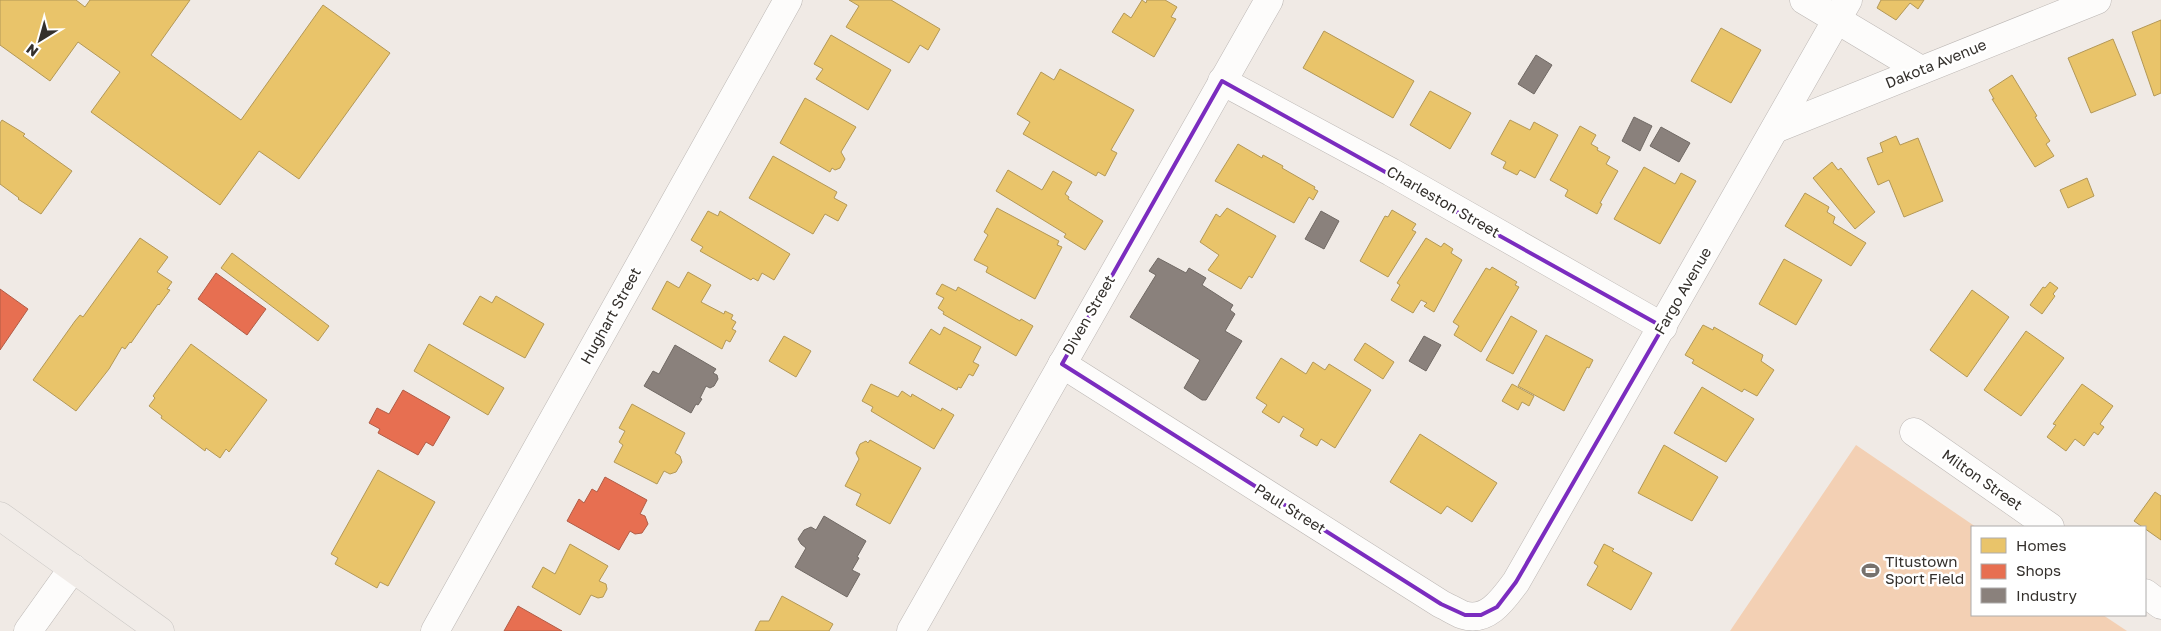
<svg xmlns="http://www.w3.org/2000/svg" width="2161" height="631" font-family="'Golos Text',sans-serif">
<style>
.green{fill:#f3d0b4}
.homes{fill:#e9c46a;stroke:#b39857}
.shops{fill:#e76f51;stroke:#b15c46}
.industry{fill:#8a817c;stroke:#706964}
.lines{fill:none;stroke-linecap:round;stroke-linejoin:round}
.street-casing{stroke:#bcb7b4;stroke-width:29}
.secondary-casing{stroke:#bcb7b4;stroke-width:29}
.primary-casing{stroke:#c9c6c3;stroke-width:29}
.street{stroke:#fdfcfb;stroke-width:28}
.secondary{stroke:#fdfcfb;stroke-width:28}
.primary{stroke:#f1ece8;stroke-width:28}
.marked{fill:none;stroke:#7b2cbf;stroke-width:4;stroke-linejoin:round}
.labels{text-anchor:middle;stroke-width:5;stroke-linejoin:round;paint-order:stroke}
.street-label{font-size:15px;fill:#34302c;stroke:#fff}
.poi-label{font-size:15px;fill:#34302c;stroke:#fff;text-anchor:start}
</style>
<rect width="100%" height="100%" fill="#f0eae5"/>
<polygon class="green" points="1856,445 1976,527 1972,527 1972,615 2103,615 2127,631 1730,631"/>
<g class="homes">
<polygon points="0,0 76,0 85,7 90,0 190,0 151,55 241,120 323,5 390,53 299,179 259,151 220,205 91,112 120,72 78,42 50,81 0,45"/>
<polygon points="849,0 891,0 940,29 928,50 920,45 909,63 846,27 859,6"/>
<polygon points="1142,0 1146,3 1147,0 1165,0 1177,7 1171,17 1176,19 1154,57 1112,32 1124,13 1131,18"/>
<polygon points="1881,0 1924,0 1918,9 1910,3 1896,20 1877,8"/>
<polygon points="2161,20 2161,93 2154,96 2132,32"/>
<polygon points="1721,28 1761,50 1731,103 1691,81"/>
<polygon points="1324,31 1414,81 1393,118 1303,68"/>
<polygon points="831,35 891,70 868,110 816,79 823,69 814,64"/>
<polygon points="2113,39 2136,95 2091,113 2068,58"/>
<polygon points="1060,69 1134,110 1111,150 1117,153 1105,176 1098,172 1096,176 1023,134 1030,122 1017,114 1041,72 1054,80"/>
<polygon points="2012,75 2037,116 2035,117 2050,141 2046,144 2054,156 2035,167 1992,99 1994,99 1989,90"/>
<polygon points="1430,91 1471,113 1450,149 1410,125"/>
<polygon points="805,98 856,127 841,152 845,159 840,168 835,170 832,168 830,172 780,143"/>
<polygon points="2,120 25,134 23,136 72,171 41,214 18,199 19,198 0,184 0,123"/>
<polygon points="1510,120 1530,130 1534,122 1558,135 1535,178 1520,170 1517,175 1503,168 1506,162 1491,154"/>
<polygon points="1580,126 1596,135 1591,144 1598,148 1597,150 1610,157 1606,164 1618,171 1600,203 1602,204 1597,214 1565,196 1568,190 1550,180"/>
<polygon points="1896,136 1900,145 1918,138 1943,201 1904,217 1889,180 1878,185 1867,158 1883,152 1880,143"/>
<polygon points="1238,144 1262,158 1263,155 1283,166 1282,168 1315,187 1314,189 1318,191 1313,200 1309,197 1294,223 1215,181"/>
<polygon points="773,156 837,192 834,198 847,205 838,221 825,214 813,234 749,198"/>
<polygon points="1832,162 1838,170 1841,168 1875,212 1855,229 1813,178"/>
<polygon points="1644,167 1675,184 1681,173 1696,181 1660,244 1614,219"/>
<polygon points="1008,170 1042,190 1053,171 1072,182 1065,194 1069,197 1068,199 1103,221 1085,250 1064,237 1066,234 996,191"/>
<polygon points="2087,178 2094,196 2068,208 2060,190"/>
<polygon points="1805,193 1829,207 1827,212 1835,217 1833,223 1866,243 1851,266 1785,226"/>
<polygon points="997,208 1059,241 1057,245 1062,247 1035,299 986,272 988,267 974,260 988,235 984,232"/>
<polygon points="1227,208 1276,236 1252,278 1249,276 1241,289 1208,270 1219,255 1200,242 1216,214 1220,217"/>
<polygon points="1392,210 1416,224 1412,230 1416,232 1388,277 1360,261 1385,216 1388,217"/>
<polygon points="708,211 718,216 720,211 790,254 774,280 762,273 758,281 753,278 751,280 700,251 703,247 691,240"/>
<polygon points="140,238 168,257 157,272 172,282 167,289 170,290 159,305 158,304 131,343 130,342 125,349 122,347 109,369 76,411 33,380 75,321 80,315 83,317"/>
<polygon points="1426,238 1441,247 1444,243 1453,249 1451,253 1462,260 1434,312 1424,306 1427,303 1421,300 1413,313 1391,300 1400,285 1397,283"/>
<polygon points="232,253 329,326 318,341 221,268"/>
<polygon points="1784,259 1822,280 1796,325 1759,304"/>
<polygon points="1492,267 1517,282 1515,285 1519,287 1481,352 1454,335 1459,326 1453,322 1486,268 1490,270"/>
<polygon points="688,272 711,285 701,302 724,314 725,311 733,315 731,319 736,322 732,329 736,331 730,342 726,340 722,349 652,309 667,281 679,288"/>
<polygon points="2050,282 2058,288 2053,294 2055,296 2042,314 2030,305 2043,287 2045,288"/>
<polygon points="942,284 956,291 958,287 1020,321 1021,319 1033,326 1016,356 943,314 944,312 938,308 944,298 936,294"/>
<polygon points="1972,290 2009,317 1967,377 1930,350"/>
<polygon points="480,296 492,303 496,296 544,324 525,358 463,324"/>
<polygon points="1511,316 1537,331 1513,374 1486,360"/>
<polygon points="1703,325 1713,330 1714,327 1763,355 1761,361 1774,370 1757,396 1744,389 1742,392 1692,363 1694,360 1685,355"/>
<polygon points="944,327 981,347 973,362 979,365 973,376 969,374 961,388 958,387 957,390 909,363 931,329 940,335"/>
<polygon points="2026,331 2064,358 2021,416 1984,390"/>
<polygon points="1546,335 1593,360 1589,368 1587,367 1564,411 1518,386"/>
<polygon points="784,336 811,351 796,377 769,361"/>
<polygon points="1365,343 1394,362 1383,379 1354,360"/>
<polygon points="191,344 267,400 229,452 226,449 220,458 206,448 205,451 161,418 162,416 149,406 155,398 153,396"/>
<polygon points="429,344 504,388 488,415 414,371"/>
<polygon points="1281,358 1306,374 1313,362 1325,370 1329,364 1371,390 1335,448 1321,439 1317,446 1300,436 1304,429 1283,416 1279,423 1262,412 1267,405 1256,398"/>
<polygon points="871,384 898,397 902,391 911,397 912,394 941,411 942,408 954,415 934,449 871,411 873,407 862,401"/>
<polygon points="1512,384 1534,396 1529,406 1522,402 1518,410 1502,401"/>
<polygon points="2082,384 2113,406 2100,424 2104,427 2098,435 2094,432 2084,446 2075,439 2066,451 2047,437 2056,425 2053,424"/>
<polygon points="1702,387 1754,419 1726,462 1674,433"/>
<polygon points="632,404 685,433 675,453 680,456 682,462 676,472 670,474 664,471 657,484 614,462 623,445 619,442 625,431 619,428"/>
<polygon points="1420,434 1497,483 1472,522 1447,506 1441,514 1390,482"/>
<polygon points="870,440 921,468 890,524 856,505 861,494 845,486 859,459 856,453 860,444 866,441 868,443"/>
<polygon points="1664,445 1718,477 1692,521 1638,493"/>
<polygon points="378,470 435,502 388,586 380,582 377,588 335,564 338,558 331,554"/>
<polygon points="2155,492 2161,496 2161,540 2134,521"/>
<polygon points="570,544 608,566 599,581 606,584 607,589 603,597 598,598 591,595 580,615 532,587 543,567 555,574"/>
<polygon points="1604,544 1614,549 1612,551 1652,573 1631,610 1587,585 1598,566 1594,563"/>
<polygon points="782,596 833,624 829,631 755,631 760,621 769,621"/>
</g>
<g class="shops">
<polygon points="216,273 266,309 247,335 198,299"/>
<polygon points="0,289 28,309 0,350"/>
<polygon points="403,390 450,417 433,446 426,442 418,455 378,433 380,429 369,423 377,408 389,414"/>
<polygon points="605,477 647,500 640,514 645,516 648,524 642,533 635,534 630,531 619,550 567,521 579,499 584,503 592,489 597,492"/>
<polygon points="518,606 562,631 504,631"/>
</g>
<g class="industry">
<polygon points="1536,55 1552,65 1534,94 1518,84"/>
<polygon points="1634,117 1652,126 1640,151 1622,141"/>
<polygon points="1661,127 1690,143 1679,162 1650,146"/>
<polygon points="1321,211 1339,221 1324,249 1305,239"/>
<polygon points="1158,258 1186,273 1189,268 1206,278 1202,285 1233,305 1230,310 1235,314 1225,331 1242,341 1206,400 1202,400 1184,388 1200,360 1130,317 1156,275 1149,271"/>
<polygon points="1424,336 1441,345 1426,371 1409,361"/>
<polygon points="675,345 716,369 713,373 717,375 718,379 714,386 710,388 706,386 700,398 702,399 698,405 696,404 691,413 644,386 653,371 659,374"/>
<polygon points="824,516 866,541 857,557 859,558 852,570 860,574 847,597 795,567 806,548 801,544 798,539 804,530 811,527 816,530"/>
</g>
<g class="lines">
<defs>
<g id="street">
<polyline points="1804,0 1921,70"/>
<polyline points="1222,81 1391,172 1663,327"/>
<polyline points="1775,129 2097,0"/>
<path d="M1062 364 1441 604C1448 607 1455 612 1463 615 1488 623 1504 598 1516 582L1848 0"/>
<polyline points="1914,432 2050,527"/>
<polyline points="2145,593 2161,605"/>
<polyline points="28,631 73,568"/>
<polyline points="435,631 788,0"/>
</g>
<polyline id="secondary" points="911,631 1269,0"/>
<polyline id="primary" points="0,516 160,631"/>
</defs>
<use href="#street" class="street-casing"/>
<use href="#secondary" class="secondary-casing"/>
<use href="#primary" class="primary-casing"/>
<use href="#street" class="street"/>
<use href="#secondary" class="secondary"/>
<use href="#primary" class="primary"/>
</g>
<path class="marked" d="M1222 81 1663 327 1516 582 1497 607 1481 615H1465L1441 604 1062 364Z"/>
<defs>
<symbol id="stadium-bare" viewBox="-9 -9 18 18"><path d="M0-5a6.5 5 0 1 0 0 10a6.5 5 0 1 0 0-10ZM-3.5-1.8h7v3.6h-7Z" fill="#76716d" stroke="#fff" stroke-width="2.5" paint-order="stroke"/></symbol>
</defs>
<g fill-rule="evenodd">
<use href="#stadium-bare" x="1858" y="558" width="25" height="25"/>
</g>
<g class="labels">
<g class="street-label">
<text transform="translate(1936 64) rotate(-22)" y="5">Dakota Avenue</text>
<text transform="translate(1443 202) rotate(30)" y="5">Charleston Street</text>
<text transform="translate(1683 291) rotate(-60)" y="5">Fargo Avenue</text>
<text transform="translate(1089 315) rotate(-60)" y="5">Diven Street</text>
<text transform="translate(611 316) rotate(-61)" y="5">Hughart Street</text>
<text transform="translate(1982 480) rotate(35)" y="5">Milton Street</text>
<text transform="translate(1290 509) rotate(32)" y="5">Paul Street</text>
</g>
<g class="poi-label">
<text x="1885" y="567">Titustown<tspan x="1885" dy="17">Sport Field</tspan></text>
</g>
</g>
<rect x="1971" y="526" width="175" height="90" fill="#ffffff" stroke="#aeacab"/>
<rect x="1981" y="538" width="25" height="15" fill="#e9c46a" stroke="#aeacab"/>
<text x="2016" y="551" font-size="15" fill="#34302c">Homes</text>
<rect x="1981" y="564" width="25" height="15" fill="#e76f51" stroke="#aeacab"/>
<text x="2016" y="576" font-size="15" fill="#34302c">Shops</text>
<rect x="1981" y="588" width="25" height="15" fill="#8a817c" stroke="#aeacab"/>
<text x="2016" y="601" font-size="15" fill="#34302c">Industry</text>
<g transform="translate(40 40) rotate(217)" stroke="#ffffff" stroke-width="4" paint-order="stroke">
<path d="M0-4L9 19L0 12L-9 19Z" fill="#34302c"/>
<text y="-8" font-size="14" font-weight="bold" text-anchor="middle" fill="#34302c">N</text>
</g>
</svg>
